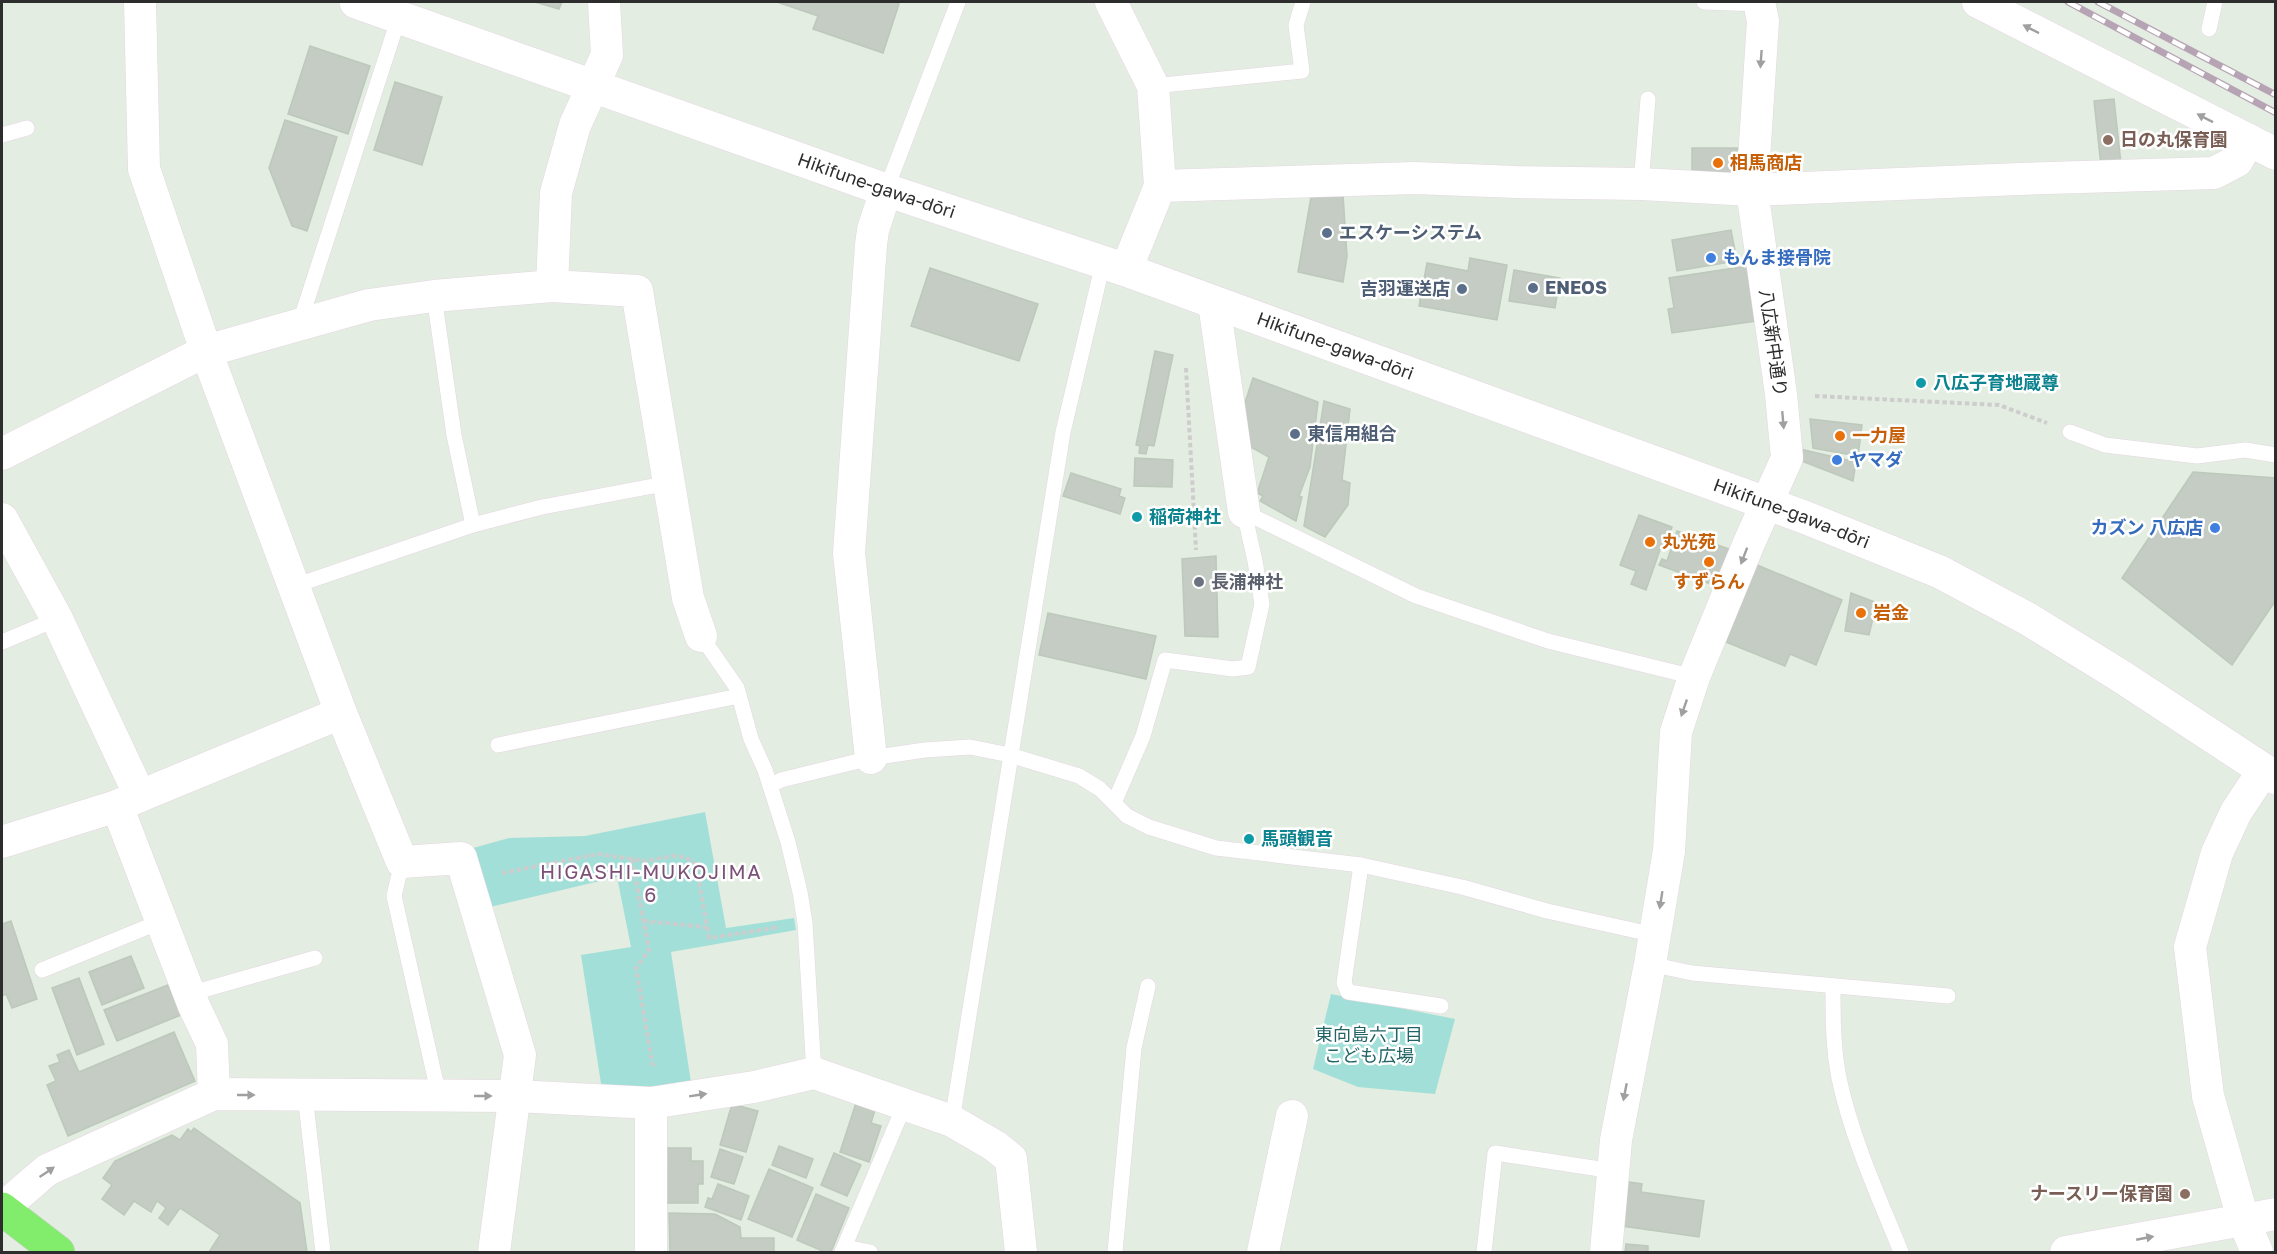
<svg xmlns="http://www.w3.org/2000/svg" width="2277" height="1254" font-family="'Golos Text','Noto Sans JP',sans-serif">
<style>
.green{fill:#a3dfd9}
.building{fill:#c4ccc3;stroke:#bcc9bb;stroke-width:1.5}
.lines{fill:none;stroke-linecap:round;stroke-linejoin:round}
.service-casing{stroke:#e4d7e3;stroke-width:16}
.minor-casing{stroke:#e4d7e3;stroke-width:33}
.tertiary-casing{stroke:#e4d7e3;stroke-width:34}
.trunk-casing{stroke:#cdcdcd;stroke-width:34}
.path{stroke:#cdcdcd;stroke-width:4;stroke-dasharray:4.5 3;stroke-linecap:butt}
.service{stroke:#fff;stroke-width:15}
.minor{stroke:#fff;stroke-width:32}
.tertiary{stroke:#fff;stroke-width:33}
.trunk{stroke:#82ec6c;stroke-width:33}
.rail-casing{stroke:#b6a4b4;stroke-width:7}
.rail{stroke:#fff;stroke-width:4.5;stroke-dasharray:14;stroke-linecap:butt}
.oneway{fill:#a0a0a0}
.education-dot{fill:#8d6e63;stroke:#fff;stroke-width:2}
.food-dot{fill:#e8710a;stroke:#fff;stroke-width:2}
.service-dot{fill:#5c6f8a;stroke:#fff;stroke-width:2}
.shop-dot{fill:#3f7fe0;stroke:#fff;stroke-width:2}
.culture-dot{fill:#0f9aa8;stroke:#fff;stroke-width:2}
.worship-dot{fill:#6b7280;stroke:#fff;stroke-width:2}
.labels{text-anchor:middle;stroke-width:5;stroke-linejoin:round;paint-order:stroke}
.education-label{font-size:18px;font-weight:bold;fill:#785e54;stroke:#fff;text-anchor:start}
.food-label{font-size:18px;font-weight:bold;fill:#c56008;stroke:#fff;text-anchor:start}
.street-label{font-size:18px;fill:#2d2d2d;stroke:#fff}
.service-label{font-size:18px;font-weight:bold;fill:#4e5e75;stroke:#fff;text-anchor:start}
.shop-label{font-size:18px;font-weight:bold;fill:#366cbe;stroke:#fff;text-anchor:start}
.culture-label{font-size:18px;font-weight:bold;fill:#0d838f;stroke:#fff;text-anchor:start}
.worship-label{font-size:18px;font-weight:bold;fill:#5b616d;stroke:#fff;text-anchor:start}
.park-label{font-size:18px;fill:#226466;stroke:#fff}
.neighbourhood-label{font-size:20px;letter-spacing:1.5px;fill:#7b5178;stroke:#fff}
</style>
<rect width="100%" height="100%" fill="#e4ede1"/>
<g class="green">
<polygon points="705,812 726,928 794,918 796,930 671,952 692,1089 602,1090 581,955 631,947 617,877 490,907 473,848 509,838 585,836"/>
<polygon points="1331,994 1455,1019 1435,1094 1358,1087 1313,1069"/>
</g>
<g class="building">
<polygon points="535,2 562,2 559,9"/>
<polygon points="777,2 895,2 899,4 883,53 813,29 818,16"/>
<polygon points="310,46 370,66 348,134 288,114"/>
<polygon points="395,82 442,97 422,165 374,150"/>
<polygon points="2114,99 2121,164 2101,166 2094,101"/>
<polygon points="285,120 337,137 307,231 292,226 269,168"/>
<rect x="1692" y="148" width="47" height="30"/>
<polygon points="1343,195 1347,256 1343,282 1298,272 1311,197"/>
<polygon points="1731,230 1737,261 1677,271 1672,240"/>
<polygon points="1470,258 1507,265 1497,320 1419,306 1427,263 1468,271"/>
<polygon points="1747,266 1756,321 1672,333 1668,309 1674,308 1669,278"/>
<polygon points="930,268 1038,304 1019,361 911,326"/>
<polygon points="1514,270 1560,278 1555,308 1509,301"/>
<polygon points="1155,351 1173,355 1154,446 1148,445 1146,454 1139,453 1140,446 1136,445"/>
<polygon points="1253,378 1318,402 1310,467 1299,496 1302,497 1296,521 1260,501 1263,496 1257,493 1269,457 1247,445 1241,415"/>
<polygon points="1324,401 1350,409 1342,480 1350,483 1348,505 1325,537 1304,526"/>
<polygon points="1810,419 1862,425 1858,456 1813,448"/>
<polygon points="1800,449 1856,462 1853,481 1799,460"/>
<polygon points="1135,458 1173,460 1172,487 1134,486"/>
<polygon points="2193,472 2276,478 2276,600 2232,665 2122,578"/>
<polygon points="1071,473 1121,489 1119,496 1125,498 1120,514 1063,496"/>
<polygon points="1639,515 1672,527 1666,545 1662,544 1646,590 1631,584 1636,571 1620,565"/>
<polygon points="1677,531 1729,549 1716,586 1659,565 1662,559 1667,561"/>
<polygon points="1216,556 1218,637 1185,636 1182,559"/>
<polygon points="1757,565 1842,600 1816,665 1790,654 1785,666 1726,642"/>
<polygon points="1851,593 1875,602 1875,605 1882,607 1882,616 1874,614 1869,635 1845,631"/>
<polygon points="1048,613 1156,636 1146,679 1039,655"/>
<polygon points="11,921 37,999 12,1008 6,994 2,996 2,924"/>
<polygon points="131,956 144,988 102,1005 89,972"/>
<polygon points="79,978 104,1044 77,1055 52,988"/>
<polygon points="168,985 181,1015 117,1041 104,1010"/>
<polygon points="174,1032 195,1081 68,1136 47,1085 56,1081 49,1066 60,1062 57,1055 69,1050 79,1072"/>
<polygon points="856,1103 875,1110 871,1123 881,1126 869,1162 840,1152"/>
<polygon points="732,1104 758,1111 746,1152 720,1145"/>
<polygon points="194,1128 300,1203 307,1252 209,1252 220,1235 180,1208 168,1225 159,1218 166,1208 157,1201 151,1212 134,1201 124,1215 102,1199 112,1185 103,1178 115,1161 172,1135 180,1140 188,1129 191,1132"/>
<polygon points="779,1146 813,1159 806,1178 772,1165"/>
<polygon points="666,1148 691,1148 691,1161 703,1161 703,1184 698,1184 698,1203 667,1203"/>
<polygon points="720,1149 743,1157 734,1184 711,1177"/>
<polygon points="834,1153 861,1165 847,1196 821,1185"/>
<polygon points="769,1169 813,1188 792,1237 748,1219"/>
<polygon points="1622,1181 1642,1184 1641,1192 1704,1201 1699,1237 1615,1225"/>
<polygon points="718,1184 749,1196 741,1220 705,1207 708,1198 712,1199"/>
<polygon points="816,1194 849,1208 831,1252 825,1252 797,1240"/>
<polygon points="669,1213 715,1214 740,1227 741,1238 774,1238 774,1252 670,1252"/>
<polygon points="1626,1244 1648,1246 1648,1252 1625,1252"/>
</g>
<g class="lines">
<defs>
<g id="service">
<polyline points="1704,2 1759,4"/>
<polyline points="2209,29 2215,2"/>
<polyline points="1153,86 1302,71 1296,25 1303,2"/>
<polyline points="2,135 27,128"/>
<polyline points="1641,184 1648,99"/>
<polyline points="886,190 958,2"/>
<polyline points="434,296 454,435 473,525"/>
<polyline points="299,325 399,17"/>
<polyline points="2070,432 2105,445 2197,456 2245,450 2276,455"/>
<polyline points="1244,512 1416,596 1548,641 1694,677"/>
<polyline points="294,586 473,525 542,507 669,483"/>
<polyline points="701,636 737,688 751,739 765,770 788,842 800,892 805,923 814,1073"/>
<polyline points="2,642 57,619"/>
<polyline points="498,745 739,696"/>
<polyline points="770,786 781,780 871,758 925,750 970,747 1010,755 1079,776 1100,789 1127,816 1149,827 1216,848 1361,865 1462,887 1547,911 1655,935"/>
<polyline points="1114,803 1143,736 1165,660 1233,669 1248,667 1262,604 1255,561 1244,512"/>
<polyline points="402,862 394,896 439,1096"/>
<polyline points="1361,865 1344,983 1348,992 1441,1006"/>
<polyline points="1650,964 1692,973 1948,996"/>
<polyline points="42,970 162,921"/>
<path d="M1833 986C1833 1017 1833 1048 1839 1078 1852 1139 1878 1195 1901 1252"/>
<polyline points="189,994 315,958"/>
<polyline points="305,1095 323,1252"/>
<polyline points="952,1121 1063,432 1103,263"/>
<polyline points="845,1247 870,1252"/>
<polyline points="842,1252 905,1104"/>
<polyline points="1115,1252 1134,1048 1148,986"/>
<polyline points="1484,1252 1495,1153 1613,1171"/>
</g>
<g id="minor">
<polyline points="140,2 144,169 206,351 341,713 402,862 461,858 520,1055 494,1252"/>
<polyline points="1111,2 1153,86 1160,186 1126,270"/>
<polyline points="1978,2 2276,154"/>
<polyline points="1160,186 1415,178 1516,182 1641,184 1752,190 2019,179 2214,173 2237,161 2249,140"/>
<polyline points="552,286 556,193 575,125 607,55 604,2"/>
<polyline points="1214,303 1244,512"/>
<polyline points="2,454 206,351 369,305 434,296 552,286 637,291 688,598 701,636"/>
<polyline points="2,519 57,619 140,796 117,806 194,1006 212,1044 214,1094"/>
<polyline points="871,758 849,553 871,245 873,230 886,190"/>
<polyline points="140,796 341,713"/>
<polyline points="2,842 117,806"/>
<polyline points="2,1209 47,1170 214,1094 516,1096 651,1103 754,1087 814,1073 952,1121 995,1146 1011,1159 1021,1252"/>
<polyline points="651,1252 651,1103"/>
<polyline points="1263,1252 1292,1116"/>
<polyline points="1606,1252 1616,1140 1650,964 1669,851 1676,732 1694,677 1749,543 1787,458 1781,394 1752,190 1763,21 1759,2"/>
<polyline points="2066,1252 2276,1214"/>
<polyline points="2257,1252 2243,1219 2208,1096 2190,947 2217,853 2236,812 2264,770"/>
</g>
<g id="tertiary">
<path id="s1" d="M356 2 886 190 1126 270 1804 517 1940 572 2028 619 2119 675 2276 778"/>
</g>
<polyline id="trunk" points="2,1209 58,1252"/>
</defs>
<use href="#service" class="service-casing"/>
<use href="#minor" class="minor-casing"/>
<use href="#tertiary" class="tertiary-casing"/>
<use href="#trunk" class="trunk-casing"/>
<g class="path">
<polyline points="1186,368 1196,550"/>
<polyline points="1815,396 1999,405 2047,423"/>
<polyline points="632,859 649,950 636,968 653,1067"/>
<polyline points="502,873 598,854 646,861 672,856 685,857 696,864 709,938 780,927"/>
<polyline points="643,921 706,927"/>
</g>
<use href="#service" class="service"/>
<use href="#minor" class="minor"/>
<use href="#tertiary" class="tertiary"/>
<use href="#trunk" class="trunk"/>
<defs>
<g id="rail">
<polyline points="2068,2 2276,113"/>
<polyline points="2098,2 2276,95"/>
</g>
</defs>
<use href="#rail" class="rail-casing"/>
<use href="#rail" class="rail"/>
</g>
<defs><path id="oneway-solid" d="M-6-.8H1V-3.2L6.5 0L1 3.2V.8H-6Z" transform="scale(1.5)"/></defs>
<g class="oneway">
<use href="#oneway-solid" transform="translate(2031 29) rotate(-153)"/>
<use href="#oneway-solid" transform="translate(1761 59) rotate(94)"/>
<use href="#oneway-solid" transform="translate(2205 118) rotate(-153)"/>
<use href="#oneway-solid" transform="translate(1783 420) rotate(85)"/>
<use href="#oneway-solid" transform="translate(1744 556) rotate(111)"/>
<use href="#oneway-solid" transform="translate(1684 708) rotate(109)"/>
<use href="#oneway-solid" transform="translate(1661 900) rotate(99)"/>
<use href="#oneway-solid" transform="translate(1625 1092) rotate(101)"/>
<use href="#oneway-solid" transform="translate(246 1095)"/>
<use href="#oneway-solid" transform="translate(698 1095) rotate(-9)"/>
<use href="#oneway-solid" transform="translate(483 1096)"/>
<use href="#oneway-solid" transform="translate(47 1172) rotate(-34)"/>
<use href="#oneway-solid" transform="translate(2145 1238) rotate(-11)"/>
</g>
<g class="education-dot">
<circle cx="2108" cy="140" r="6"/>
<circle cx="2185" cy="1194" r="6"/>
</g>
<g class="food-dot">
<circle cx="1718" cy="163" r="6"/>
<circle cx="1840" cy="436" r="6"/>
<circle cx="1650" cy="542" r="6"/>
<circle cx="1709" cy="562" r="6"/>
<circle cx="1861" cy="613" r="6"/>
</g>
<g class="service-dot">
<circle cx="1327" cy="233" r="6"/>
<circle cx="1533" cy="288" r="6"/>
<circle cx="1462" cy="289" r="6"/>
<circle cx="1295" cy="434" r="6"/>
</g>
<g class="shop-dot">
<circle cx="1711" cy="258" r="6"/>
<circle cx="1837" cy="460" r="6"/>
<circle cx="2215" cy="528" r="6"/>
</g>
<g class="culture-dot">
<circle cx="1921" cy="383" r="6"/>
<circle cx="1137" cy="517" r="6"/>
<circle cx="1249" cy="839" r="6"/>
</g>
<circle class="worship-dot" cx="1199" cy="582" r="6"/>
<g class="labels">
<g class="education-label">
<text x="2120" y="146">日の丸保育園</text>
<text x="2173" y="1200" text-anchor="end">ナースリー保育園</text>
</g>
<g class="food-label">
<text x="1730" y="169">相馬商店</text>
<text x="1852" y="442">一力屋</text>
<text x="1662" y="548">丸光苑</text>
<text x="1709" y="588" text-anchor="middle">すずらん</text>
<text x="1873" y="619">岩金</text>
</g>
<g class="street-label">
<text dy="6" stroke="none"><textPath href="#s1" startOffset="552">Hikifune-gawa-dōri</textPath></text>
<text transform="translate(1773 343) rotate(82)" y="6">八広新中通り</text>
<text dy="6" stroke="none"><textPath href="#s1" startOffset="1038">Hikifune-gawa-dōri</textPath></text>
<text dy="6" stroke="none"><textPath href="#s1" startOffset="1524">Hikifune-gawa-dōri</textPath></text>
</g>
<g class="service-label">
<text x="1339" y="239">エスケーシステム</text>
<text x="1545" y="294">ENEOS</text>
<text x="1450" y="295" text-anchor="end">吉羽運送店</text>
<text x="1307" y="440">東信用組合</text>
</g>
<g class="shop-label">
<text x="1723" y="264">もんま接骨院</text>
<text x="1849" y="466">ヤマダ</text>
<text x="2203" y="534" text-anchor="end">カズン 八広店</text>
</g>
<g class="culture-label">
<text x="1933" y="389">八広子育地蔵尊</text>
<text x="1149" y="523">稲荷神社</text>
<text x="1261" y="845">馬頭観音</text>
</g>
<g class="worship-label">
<text x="1211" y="588">長浦神社</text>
</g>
<g class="park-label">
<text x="1369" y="1041">東向島六丁目<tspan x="1369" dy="21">こども広場</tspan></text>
</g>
<g class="neighbourhood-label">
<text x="651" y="879">HIGASHI-MUKOJIMA<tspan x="651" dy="23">6</tspan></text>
</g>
</g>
<rect width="2277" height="1254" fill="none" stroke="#2d2d2d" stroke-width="6"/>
</svg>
